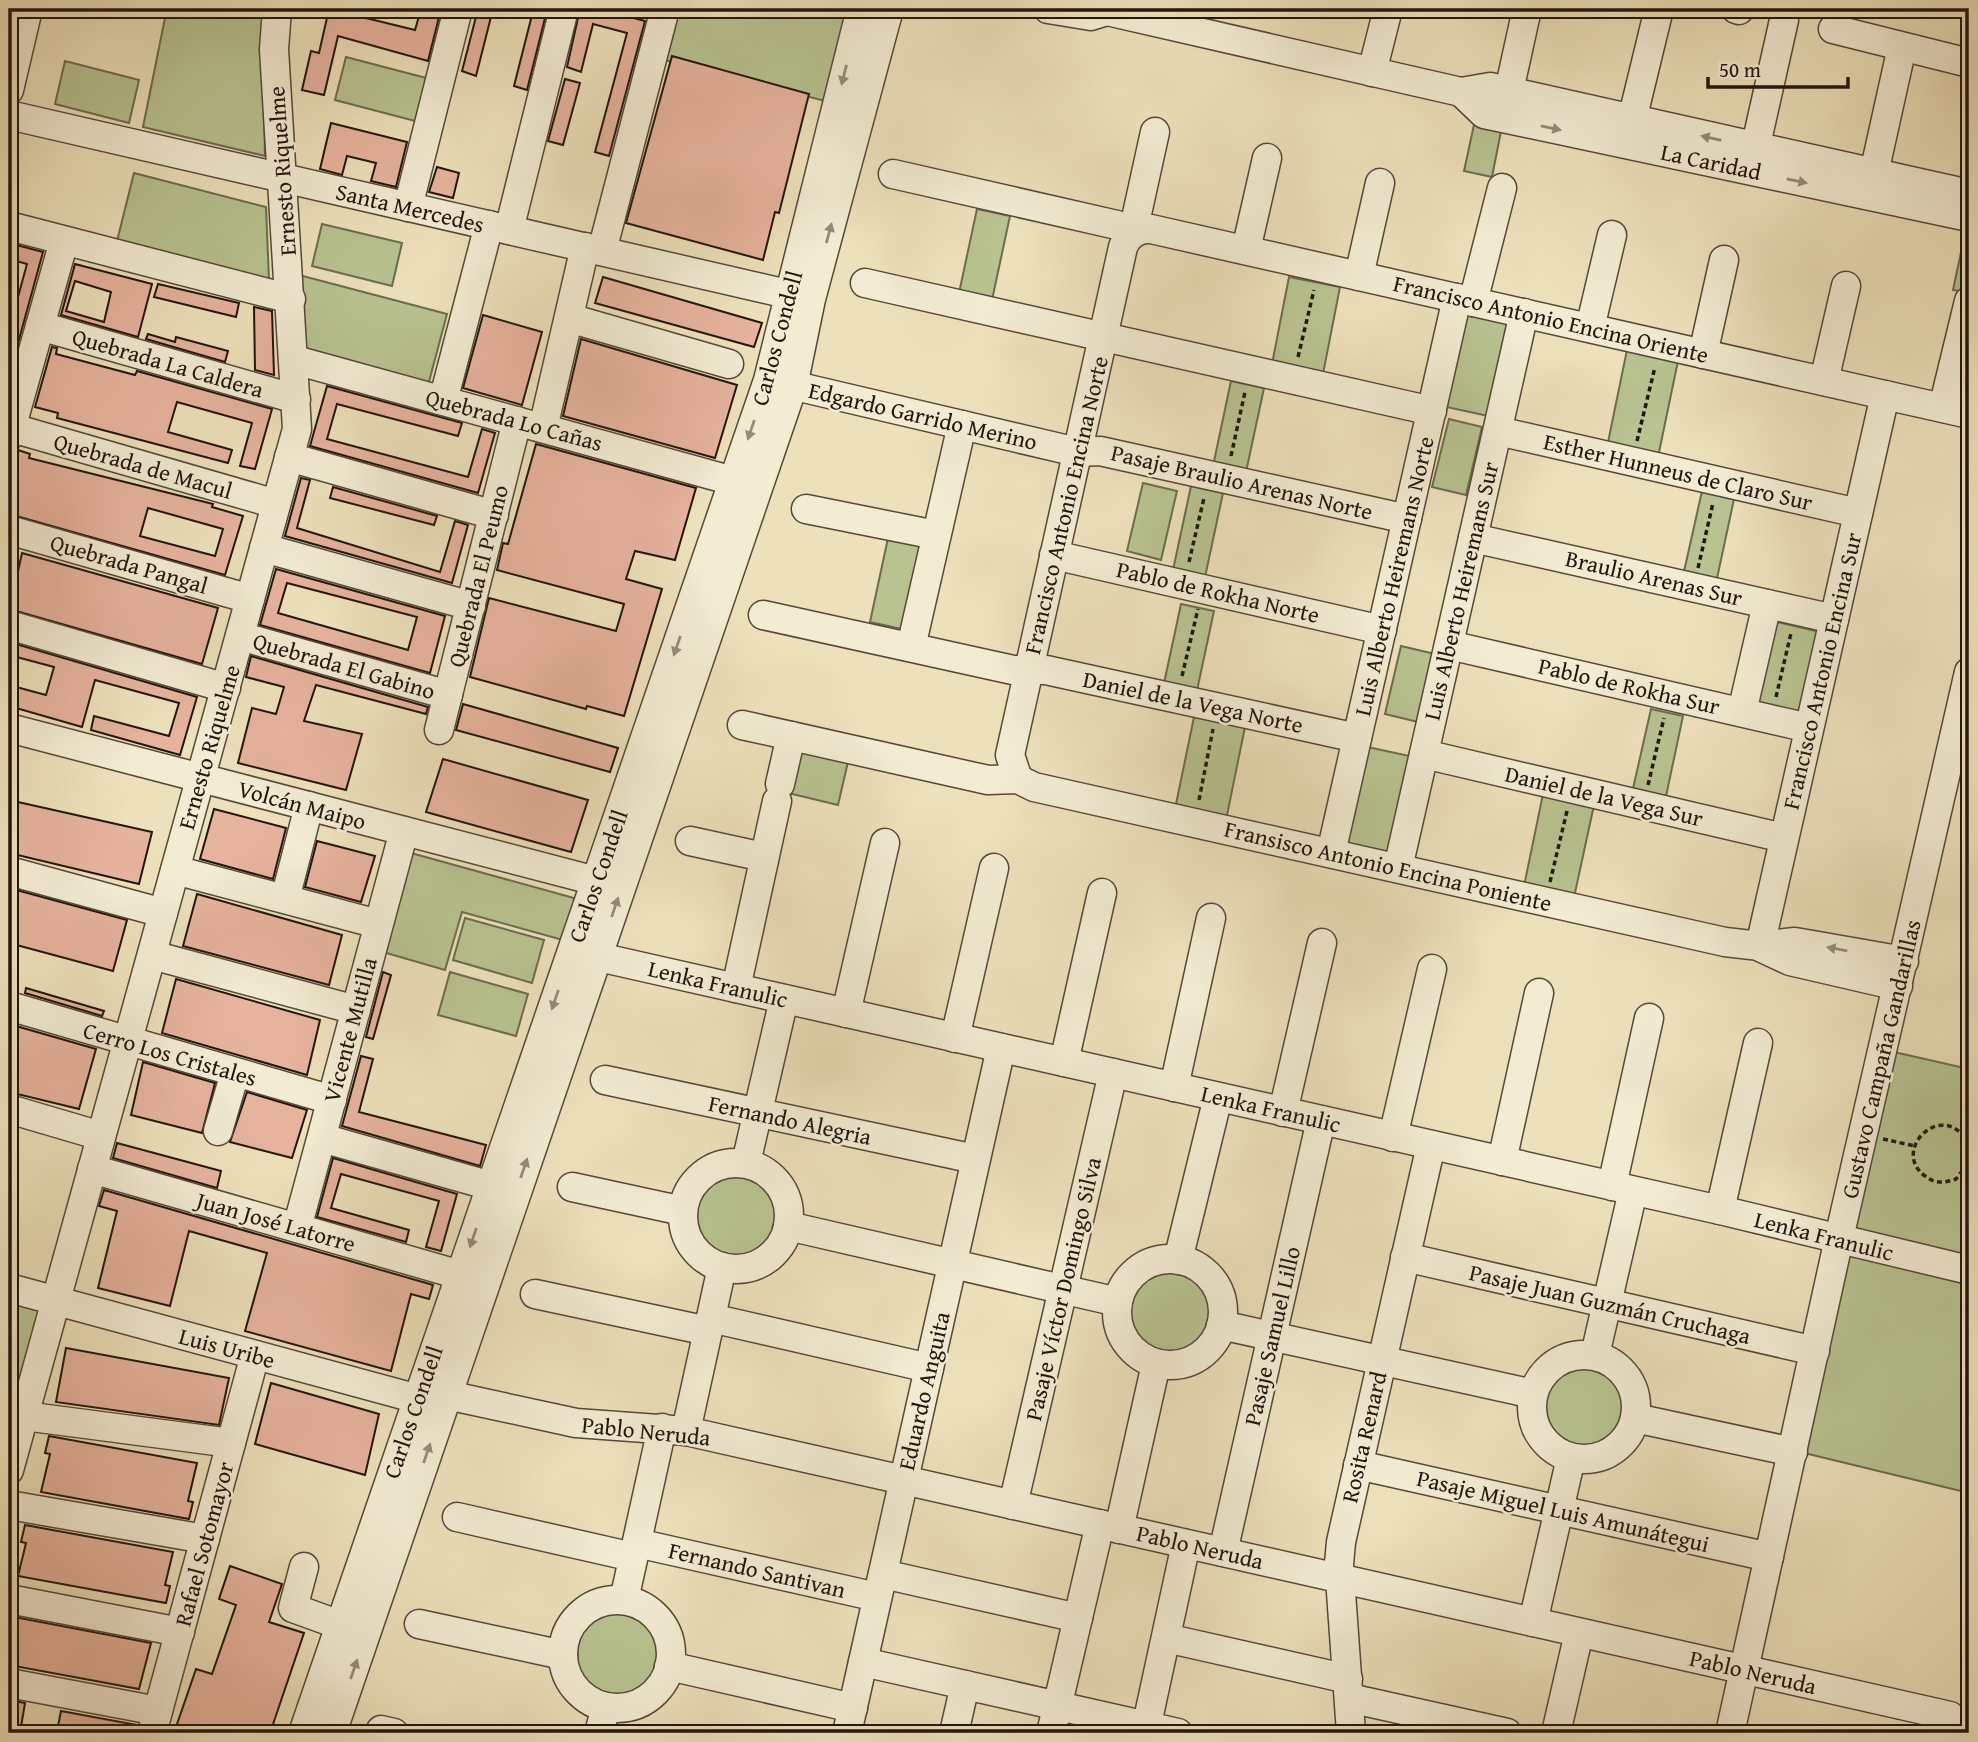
<svg xmlns="http://www.w3.org/2000/svg" width="1978" height="1742" font-family="'Gentium Book Plus',serif">
<style>
.green{fill:#b8c391;stroke:#6d6c50;stroke-width:2}
.building{fill:#e6b39d;stroke:#22150e;stroke-width:2;fill-rule:evenodd}
.lines{fill:none;stroke-linecap:round;stroke-linejoin:round}
.minor-casing{stroke:#554839;stroke-width:31}
.path{stroke:#22150e;stroke-width:3.5;stroke-dasharray:5 3.5;stroke-linecap:butt}
.minor{stroke:#f3ecd3;stroke-width:28}
.oneway{fill:#958b7a}
.labels{text-anchor:middle;stroke-width:5;stroke-linejoin:round;paint-order:stroke}
.street-label{font-size:23px;fill:#22150e;stroke:#f3ecd3}
</style>
<rect width="100%" height="100%" fill="#ede1bb"/>
<filter id="stains"><feTurbulence type="fractalNoise" baseFrequency=".00286" numOctaves="4"/><feColorMatrix values="0 0 0 0 .2 0 0 0 0 .09 0 0 0 0 .02 0 0 0 .5 -.17"/></filter>
<radialGradient id="worn" r=".72"><stop offset=".6" stop-color="#630" stop-opacity="0"/><stop offset="1" stop-color="#630" stop-opacity=".3"/></radialGradient>
<g class="green">
<polygon points="125,9 234,9 262,14 265,156 143,127 165,18"/>
<polygon points="674,9 857,9 833,103 661,59"/>
<polygon points="346,57 430,79 419,122 335,100"/>
<polygon points="65,61 139,80 129,123 55,104"/>
<polygon points="1475,120 1502,126 1492,177 1464,171"/>
<polygon points="134,173 266,207 269,281 117,241"/>
<polygon points="977,209 1010,216 992,300 959,293"/>
<polygon points="322,224 402,243 392,286 312,266"/>
<polygon points="1967,224 1969,225 1969,293 1953,290"/>
<polygon points="299,275 447,314 427,389 305,357"/>
<polygon points="1289,277 1340,287 1322,379 1271,369"/>
<polygon points="1460,314 1511,324 1493,417 1442,406"/>
<polygon points="1627,350 1678,361 1658,457 1607,447"/>
<polygon points="1231,381 1264,388 1246,472 1213,466"/>
<polygon points="1449,419 1482,427 1466,495 1432,487"/>
<polygon points="1143,483 1177,491 1161,560 1127,551"/>
<polygon points="1191,486 1223,493 1205,577 1173,570"/>
<polygon points="1702,491 1734,499 1716,583 1683,576"/>
<polygon points="888,538 921,545 902,629 870,622"/>
<polygon points="1181,604 1214,611 1196,695 1163,688"/>
<polygon points="1777,622 1820,632 1802,714 1758,705"/>
<polygon points="1401,646 1435,654 1418,722 1385,714"/>
<polygon points="1651,709 1683,716 1665,801 1632,793"/>
<polygon points="1194,717 1245,727 1226,820 1175,809"/>
<polygon points="797,741 850,753 838,805 784,792"/>
<polygon points="1363,746 1414,757 1394,853 1343,843"/>
<polygon points="1543,794 1594,805 1573,902 1523,891"/>
<polygon points="411,853 581,900 570,942 462,912 445,970 383,952"/>
<polygon points="465,918 544,940 532,983 453,960"/>
<polygon points="450,972 528,994 516,1036 438,1015"/>
<polygon points="1894,1052 1969,1069 1969,1493 1800,1452"/>
<circle cx="737" cy="1216" r="44"/>
<circle cx="1172" cy="1313" r="44"/>
<polygon points="9,1294 48,1305 18,1411 9,1409"/>
<circle cx="1583" cy="1406" r="44"/>
<circle cx="617" cy="1654" r="44"/>
</g>
<g class="building">
<polygon points="329,9 415,30 421,9 441,9 428,61 338,36 324,95 302,90 311,51 319,53"/>
<polygon points="478,9 493,9 476,76 462,71"/>
<polygon points="580,9 600,9 645,21 609,156 595,152 627,33 593,24 581,72 567,67"/>
<polygon points="533,11 546,14 527,90 514,86"/>
<polygon points="672,56 809,94 779,213 775,212 763,260 626,223"/>
<polygon points="565,79 580,83 563,145 548,141"/>
<polygon points="331,123 407,142 396,187 371,181 376,163 347,156 342,175 320,169"/>
<polygon points="437,167 459,173 453,198 429,192"/>
<polygon points="9,243 43,252 9,376 9,330 27,264 9,259"/>
<path d="M75 264 152 284 138 337 61 315ZM75 281 111 292 104 322 66 311Z"/>
<polygon points="603,277 762,323 754,347 595,303"/>
<polygon points="158,284 239,303 236,317 154,297"/>
<polygon points="254,307 272,311 274,375 255,370"/>
<polygon points="483,315 542,332 522,405 463,388"/>
<polygon points="148,334 175,342 176,337 228,351 225,362 146,339"/>
<polygon points="581,339 737,385 715,458 563,416"/>
<polygon points="52,347 57,348 56,354 135,375 137,371 272,409 255,469 240,466 252,423 177,402 168,432 232,450 228,463 57,418 58,413 35,407"/>
<polygon points="327,386 462,423 458,436 337,404 327,439 468,477 482,429 495,433 478,493 310,446"/>
<polygon points="536,444 696,488 675,560 635,551 626,579 662,589 624,716 587,706 586,709 470,677 489,598 616,631 624,604 497,570 503,543 508,544"/>
<path d="M18 450 30 454 29 458 213 504 212 507 243 516 225 575 9 514V474ZM148 508 223 529 215 556 140 536Z"/>
<polygon points="301,478 310,480 297,528 440,572 455,521 468,525 452,583 285,536"/>
<polygon points="333,487 437,516 434,525 330,498"/>
<polygon points="22,553 218,608 202,664 9,609 9,592 13,594"/>
<path d="M276 569 445 616 430 673 260 625ZM287 583 417 617 408 650 278 613Z"/>
<polygon points="9,642 197,697 180,755 91,730 94,716 169,736 179,703 95,680 82,727 9,706 9,685 46,695 54,667 9,655"/>
<polygon points="251,656 428,707 426,714 316,685 304,721 362,734 346,790 238,763 252,708 276,714 284,687 246,677"/>
<polygon points="463,704 618,748 610,772 456,730"/>
<polygon points="443,759 588,800 571,852 426,812"/>
<polygon points="9,800 152,832 139,884 9,853"/>
<polygon points="214,809 286,828 273,879 200,859"/>
<polygon points="317,841 375,856 361,902 305,887"/>
<polygon points="9,888 127,920 113,971 9,943"/>
<polygon points="197,894 342,935 329,985 183,946"/>
<polygon points="383,972 391,975 373,1039 366,1037"/>
<polygon points="176,979 320,1020 307,1075 162,1033"/>
<polygon points="26,988 104,1011 102,1016 25,993"/>
<polygon points="9,1024 96,1049 79,1109 9,1092"/>
<polygon points="361,1056 373,1059 359,1112 486,1145 480,1166 342,1126"/>
<polygon points="143,1062 215,1083 202,1133 131,1115"/>
<polygon points="247,1092 307,1110 292,1158 230,1142"/>
<polygon points="117,1143 221,1171 217,1188 113,1158"/>
<polygon points="333,1158 457,1194 441,1251 426,1247 439,1201 341,1174 331,1208 409,1230 406,1242 317,1217"/>
<polygon points="104,1190 433,1285 429,1299 411,1294 391,1371 245,1331 267,1253 189,1231 170,1306 98,1288 117,1211 99,1206"/>
<polygon points="66,1348 229,1378 219,1425 56,1402"/>
<polygon points="271,1383 379,1414 365,1475 255,1444"/>
<polygon points="49,1436 197,1463 188,1501 193,1502 189,1519 41,1492 50,1454 45,1453"/>
<polygon points="25,1525 173,1552 165,1585 170,1586 166,1603 18,1576 26,1543 21,1542"/>
<polygon points="230,1566 282,1584 269,1622 304,1633 270,1733 174,1733 196,1669 212,1674 236,1605 219,1599"/>
<polygon points="9,1616 151,1643 139,1689 9,1665"/>
<polygon points="9,1700 25,1703 20,1733 9,1733"/>
<polygon points="61,1711 137,1725 136,1733 57,1731"/>
</g>
<g class="lines">
<defs>
<g id="minor">
<polyline points="1048,9 1091,16 1107,11"/>
<polyline points="1736,9 1739,10"/>
<polyline points="1107,11 1461,92 1490,87 1969,194"/>
<polyline points="1833,29 1969,63"/>
<polyline points="1372,72 1388,9"/>
<polyline points="9,90 28,9"/>
<polyline points="1461,92 1484,114 1969,217"/>
<polyline points="1505,109 1527,9"/>
<polyline points="9,115 809,299"/>
<polyline points="1632,120 1659,9"/>
<polyline points="1751,167 1784,20"/>
<polyline points="1874,173 1902,47"/>
<polyline points="893,174 1117,225 1133,232"/>
<polyline points="408,207 458,9"/>
<polyline points="9,226 291,299"/>
<polyline points="509,230 564,9"/>
<polyline points="1133,232 1155,132"/>
<polyline points="1246,250 1267,158"/>
<polyline points="602,251 665,9"/>
<polyline points="1359,276 1380,183"/>
<polyline points="865,283 1432,411"/>
<polyline points="1473,302 1502,188"/>
<polyline points="569,318 729,364"/>
<polyline points="40,326 296,399"/>
<polyline points="1590,328 1612,235"/>
<polyline points="1703,354 1724,260"/>
<polyline points="295,360 733,481"/>
<polyline points="774,381 1077,452 1100,451 1407,519"/>
<polyline points="1824,381 1846,286"/>
<polyline points="443,401 489,225"/>
<polyline points="1943,408 1969,301"/>
<polyline points="9,427 276,504"/>
<polyline points="543,428 585,247"/>
<polyline points="1498,431 1858,513"/>
<polyline points="9,436 64,241"/>
<polyline points="289,457 494,515"/>
<polyline points="806,509 936,535"/>
<polyline points="9,530 250,599"/>
<polyline points="1473,538 1834,619"/>
<polyline points="264,548 471,606"/>
<polyline points="1054,555 1382,630"/>
<polyline points="763,615 1013,670 1046,670 1357,738"/>
<polyline points="9,625 226,688"/>
<polyline points="240,636 448,695"/>
<polyline points="1449,645 1809,728"/>
<polyline points="911,647 962,425"/>
<polyline points="1742,712 1767,604"/>
<polyline points="742,725 988,780 1018,779 1034,787 1725,942 1760,946 1795,942 1904,961"/>
<polyline points="9,728 596,881"/>
<polyline points="439,730 517,421"/>
<polyline points="1424,754 1784,838"/>
<path d="M1018 779 1010 755 1123 247C1128 234 1138 228 1151 229L1969 414"/>
<polyline points="780,784 791,736"/>
<polyline points="690,841 764,857"/>
<polyline points="1331,853 1457,298"/>
<polyline points="1398,868 1524,313"/>
<polyline points="175,870 378,924"/>
<polyline points="9,871 163,913"/>
<polyline points="285,899 309,806"/>
<polyline points="1760,946 1885,395"/>
<polyline points="1762,948 1790,961 1898,986"/>
<polyline points="581,953 1720,1210 1969,1270"/>
<polyline points="152,955 356,1010"/>
<polyline points="736,988 777,801"/>
<polyline points="9,1006 332,1100"/>
<polyline points="846,1013 885,843"/>
<polyline points="955,1038 994,868"/>
<polyline points="1064,1062 1102,893"/>
<polyline points="605,1080 975,1159"/>
<polyline points="1174,1087 1211,918"/>
<polyline points="9,1109 101,1136"/>
<polyline points="1283,1112 1322,943"/>
<polyline points="218,1131 235,1073"/>
<polyline points="1393,1137 1432,969"/>
<polyline points="322,1138 491,1186"/>
<polyline points="1502,1161 1539,993"/>
<polyline points="746,1163 784,999"/>
<circle cx="736" cy="1216" r="53"/>
<polyline points="92,1169 460,1275"/>
<polyline points="1612,1186 1649,1018"/>
<polyline points="572,1187 683,1211"/>
<polyline points="1720,1210 1758,1043"/>
<polyline points="788,1226 1118,1302"/>
<polyline points="297,1228 404,831"/>
<polyline points="1405,1257 1815,1351"/>
<circle cx="1170" cy="1312" r="53"/>
<polyline points="1178,1260 1218,1097"/>
<polyline points="9,1288 418,1399 447,1395 576,1423 686,1431 1950,1716"/>
<polyline points="535,1294 708,1331"/>
<polyline points="711,1318 929,1368"/>
<polyline points="1221,1325 1533,1394"/>
<circle cx="1584" cy="1407" r="52"/>
<polyline points="1595,1355 1633,1191"/>
<polyline points="24,1416 231,1443"/>
<polyline points="1635,1418 1793,1452"/>
<polyline points="686,1431 722,1267"/>
<polyline points="1358,1465 1769,1557"/>
<polyline points="9,1470 297,429 274,49 277,9"/>
<polyline points="9,1505 205,1539"/>
<polyline points="1013,1505 1113,1073"/>
<polyline points="457,1517 633,1557"/>
<polyline points="1119,1529 1156,1364"/>
<polyline points="637,1543 877,1597"/>
<polyline points="1223,1552 1321,1120"/>
<polyline points="304,1567 293,1608 340,1625"/>
<polyline points="883,1574 1078,1618"/>
<polyline points="9,1599 180,1632"/>
<circle cx="617" cy="1654" r="54"/>
<polyline points="624,1600 662,1428"/>
<polyline points="1533,1622 1571,1458"/>
<polyline points="419,1624 563,1655"/>
<polyline points="1166,1638 1348,1679"/>
<polyline points="863,1662 1178,1733"/>
<polyline points="669,1666 853,1708"/>
<polyline points="9,1683 158,1711"/>
<polyline points="1349,1698 1507,1733"/>
<polyline points="381,1730 394,1733"/>
<polyline points="152,1733 255,1355"/>
<polyline points="303,1733 768,380 861,9"/>
<polyline points="332,1733 793,386 811,299 889,9"/>
<polyline points="599,1733 606,1707"/>
<polyline points="847,1733 1001,1048"/>
<polyline points="954,1733 965,1685"/>
<polyline points="1051,1733 1100,1524"/>
<polyline points="1145,1733 1186,1544"/>
<polyline points="1351,1733 1339,1564 1341,1542 1431,1145"/>
<polyline points="1556,1733 1579,1633"/>
<polyline points="1730,1733 1842,1225 1969,672"/>
</g>
</defs>
<use href="#minor" class="minor-casing"/>
<g class="path">
<polyline points="1298,357 1314,290"/>
<polyline points="1637,441 1655,367"/>
<polyline points="1231,456 1245,392"/>
<polyline points="1189,562 1204,498"/>
<polyline points="1698,568 1713,503"/>
<polyline points="1182,676 1198,609"/>
<polyline points="1776,697 1791,633"/>
<polyline points="1648,785 1664,718"/>
<polyline points="1199,800 1213,729"/>
<polyline points="1550,882 1567,811"/>
<polyline points="1883,1139 1915,1146"/>
<path d="M1969 1145C1945 1096 1889 1150 1925 1176 1935 1184 1945 1183 1956 1179L1969 1162"/>
</g>
<use href="#minor" class="minor"/>
</g>
<defs><path id="oneway-solid" d="M-6-.8H1V-3.2L6.5 0L1 3.2V.8H-6Z" transform="scale(1.75)"/></defs>
<g class="oneway">
<use href="#oneway-solid" transform="translate(844 75) rotate(104)"/>
<use href="#oneway-solid" transform="translate(1551 128) rotate(12)"/>
<use href="#oneway-solid" transform="translate(1711 138) rotate(-167)"/>
<use href="#oneway-solid" transform="translate(1797 181) rotate(12)"/>
<use href="#oneway-solid" transform="translate(829 233) rotate(-75)"/>
<use href="#oneway-solid" transform="translate(751 430) rotate(109)"/>
<use href="#oneway-solid" transform="translate(677 646) rotate(109)"/>
<use href="#oneway-solid" transform="translate(615 907) rotate(-71)"/>
<use href="#oneway-solid" transform="translate(1837 949) rotate(-170)"/>
<use href="#oneway-solid" transform="translate(555 1000) rotate(109)"/>
<use href="#oneway-solid" transform="translate(524 1168) rotate(-71)"/>
<use href="#oneway-solid" transform="translate(473 1238) rotate(109)"/>
<use href="#oneway-solid" transform="translate(427 1453) rotate(-71)"/>
<use href="#oneway-solid" transform="translate(354 1669) rotate(-71)"/>
</g>
<g class="labels">
<g class="street-label">
<text transform="translate(1711 162) rotate(12)" y="8">La Caridad</text>
<text transform="translate(282 171) rotate(-94)" y="8">Ernesto Riquelme</text>
<text transform="translate(410 208) rotate(13)" y="8">Santa Mercedes</text>
<text transform="translate(1551 319) rotate(13)" y="8">Francisco Antonio Encina Oriente</text>
<text transform="translate(777 338) rotate(-75)" y="8">Carlos Condell</text>
<text transform="translate(168 363) rotate(16)" y="8">Quebrada La Caldera</text>
<text transform="translate(923 416) rotate(13)" y="8">Edgardo Garrido Merino</text>
<text transform="translate(514 420) rotate(15)" y="8">Quebrada Lo Cañas</text>
<text transform="translate(143 466) rotate(16)" y="8">Quebrada de Macul</text>
<text transform="translate(1678 472) rotate(13)" y="8">Esther Hunneus de Claro Sur</text>
<text transform="translate(1242 482) rotate(13)" y="8">Pasaje Braulio Arenas Norte</text>
<text transform="translate(1066 505) rotate(-77)" y="8">Francisco Antonio Encina Norte</text>
<text transform="translate(129 564) rotate(16)" y="8">Quebrada Pangal</text>
<text transform="translate(478 576) rotate(-76)" y="8">Quebrada El Peumo</text>
<text transform="translate(1394 576) rotate(-77)" y="8">Luis Alberto Heiremans Norte</text>
<text transform="translate(1654 578) rotate(13)" y="8">Braulio Arenas Sur</text>
<text transform="translate(1461 591) rotate(-77)" y="8">Luis Alberto Heiremans Sur</text>
<text transform="translate(1218 592) rotate(13)" y="8">Pablo de Rokha Norte</text>
<text transform="translate(344 666) rotate(16)" y="8">Quebrada El Gabino</text>
<text transform="translate(1822 671) rotate(-77)" y="8">Francisco Antonio Encina Sur</text>
<text transform="translate(1629 686) rotate(13)" y="8">Pablo de Rokha Sur</text>
<text transform="translate(1193 702) rotate(12)" y="8">Daniel de la Vega Norte</text>
<text transform="translate(209 747) rotate(-74)" y="8">Ernesto Riquelme</text>
<text transform="translate(1604 796) rotate(13)" y="8">Daniel de la Vega Sur</text>
<text transform="translate(302 805) rotate(15)" y="8">Volcán Maipo</text>
<text transform="translate(1388 866) rotate(13)" y="8">Fransisco Antonio Encina Poniente</text>
<text transform="translate(598 876) rotate(-71)" y="8">Carlos Condell</text>
<text transform="translate(718 984) rotate(13)" y="8">Lenka Franulic</text>
<text transform="translate(350 1030) rotate(-75)" y="8">Vicente Mutilla</text>
<text transform="translate(170 1054) rotate(16)" y="8">Cerro Los Cristales</text>
<text transform="translate(1881 1059) rotate(-77)" y="8">Gustavo Campaña Gandarillas</text>
<text transform="translate(1271 1109) rotate(13)" y="8">Lenka Franulic</text>
<text transform="translate(790 1120) rotate(12)" y="8">Fernando Alegria</text>
<text transform="translate(276 1222) rotate(16)" y="8">Juan José Latorre</text>
<text transform="translate(1824 1236) rotate(14)" y="8">Lenka Franulic</text>
<text transform="translate(1063 1289) rotate(-77)" y="8">Pasaje Víctor Domingo Silva</text>
<text transform="translate(1610 1304) rotate(13)" y="8">Pasaje Juan Guzmán Cruchaga</text>
<text transform="translate(1272 1336) rotate(-77)" y="8">Pasaje Samuel Lillo</text>
<text transform="translate(227 1348) rotate(15)" y="8">Luis Uribe</text>
<text transform="translate(924 1391) rotate(-77)" y="8">Eduardo Anguita</text>
<text transform="translate(413 1412) rotate(-71)" y="8">Carlos Condell</text>
<text transform="translate(646 1431) rotate(6)" y="8">Pablo Neruda</text>
<text transform="translate(1364 1437) rotate(-77)" y="8">Rosita Renard</text>
<text transform="translate(1563 1511) rotate(13)" y="8">Pasaje Miguel Luis Amunátegui</text>
<text transform="translate(204 1544) rotate(-75)" y="8">Rafael Sotomayor</text>
<text transform="translate(1200 1547) rotate(13)" y="8">Pablo Neruda</text>
<text transform="translate(757 1570) rotate(13)" y="8">Fernando Santivan</text>
<text transform="translate(1753 1672) rotate(13)" y="8">Pablo Neruda</text>
</g>
</g>
<rect width="1978" height="1742" fill="none" stroke="#ede1bb" stroke-width="35"/>
<rect x="10" y="10" width="1957" height="1721" fill="none" stroke="#22150e" stroke-width="3.5"/>
<rect x="18" y="18" width="1943" height="1707" fill="none" stroke="#22150e" stroke-width="2"/>
<path d="M1708 77v10h140v-10" fill="none" stroke="#22150e" stroke-width="3.5"/>
<text x="1719" y="77" font-size="21" fill="#22150e" stroke="#f3ecd3" stroke-width="5" paint-order="stroke">50 m</text>
<rect width="100%" height="100%" filter="url(#stains)"/>
<rect width="100%" height="100%" fill="url(#worn)"/>
</svg>
